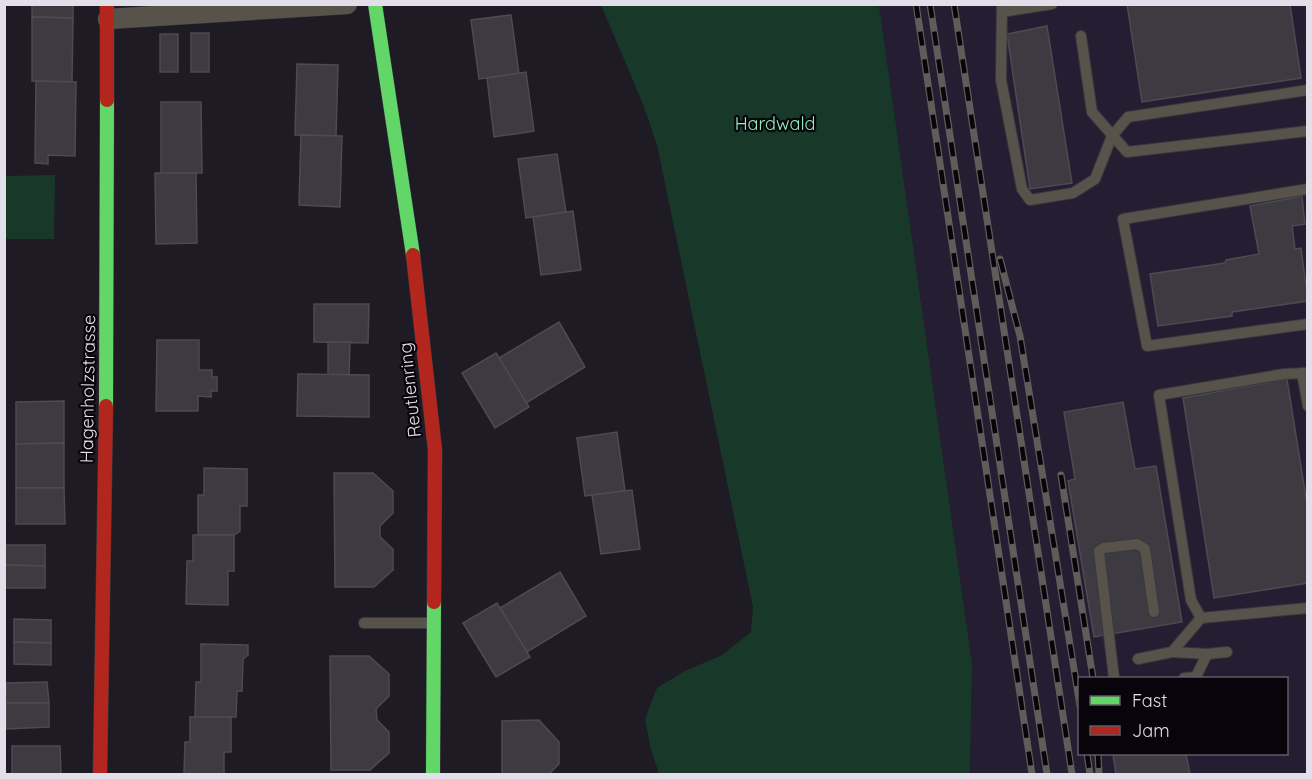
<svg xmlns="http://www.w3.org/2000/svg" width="1312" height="779" font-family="Quicksand,sans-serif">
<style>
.built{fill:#251d32;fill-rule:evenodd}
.green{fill:#18382a}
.building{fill:#3d3a42;stroke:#4e4a52;stroke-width:1.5}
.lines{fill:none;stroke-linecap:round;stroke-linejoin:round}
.lane-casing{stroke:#3a373f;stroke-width:12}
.street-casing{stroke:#3a373f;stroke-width:21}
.fast-casing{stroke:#3a373f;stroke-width:15}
.jam-casing{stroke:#3a373f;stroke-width:15}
.lane{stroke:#57534a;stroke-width:10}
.street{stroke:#57534a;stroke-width:20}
.fast{stroke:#63d668;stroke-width:14}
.jam{stroke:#b3261e;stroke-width:14}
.rail-casing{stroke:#605c59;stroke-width:7}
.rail{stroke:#07050b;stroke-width:4.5;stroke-dasharray:14;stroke-linecap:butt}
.labels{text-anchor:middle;stroke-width:4.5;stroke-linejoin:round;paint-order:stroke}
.park-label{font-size:18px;fill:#90eebd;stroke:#07050b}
.street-label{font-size:18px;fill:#e2deea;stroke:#07050b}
</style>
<rect width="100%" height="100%" fill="#1f1b24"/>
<path class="built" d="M879 5H1307V774H970L972 664ZM1080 678H1286V754H1080Z"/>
<g class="green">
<polygon points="601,5 879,5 972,664 970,774 659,774 651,749 645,719 657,688 685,671 722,655 751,632 753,607 657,145 643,104"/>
<polygon points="55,175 54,239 5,239 5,176"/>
</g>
<g class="building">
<polygon points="32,4 73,4 73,18 32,17"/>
<polygon points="1127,4 1290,4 1301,78 1142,102"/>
<polygon points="511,15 519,74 479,79 471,20"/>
<polygon points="32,17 73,18 72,82 32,81"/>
<polygon points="1047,26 1072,183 1030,189 1007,34"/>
<rect x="191" y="33" width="18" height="39"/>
<rect x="160" y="34" width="18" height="38"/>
<polygon points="297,64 338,65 336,136 295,135"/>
<polygon points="526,72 534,131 494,137 487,78"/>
<polygon points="36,81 76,82 75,156 48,155 48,164 35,163"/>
<polygon points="161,102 201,102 202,173 161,173"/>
<polygon points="301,135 342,136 340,207 299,205"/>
<polygon points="557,154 566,212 526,218 518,159"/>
<polygon points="155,173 196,173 197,243 156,244"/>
<polygon points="1302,196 1305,224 1292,226 1295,249 1301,248 1308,301 1232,312 1232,316 1158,326 1150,274 1225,263 1226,260 1259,254 1250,206"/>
<polygon points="573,211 581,270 541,275 533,217"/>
<polygon points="314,304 369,304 368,343 314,342"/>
<polygon points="559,322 585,367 526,403 499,358"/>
<polygon points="157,340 199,340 199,370 212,370 212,377 217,377 217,391 211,391 211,397 198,396 198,411 156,411"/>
<polygon points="328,342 350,342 349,375 328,375"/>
<polygon points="496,353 529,407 495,428 462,373"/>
<polygon points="298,374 369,375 369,417 297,416"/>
<polygon points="1287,379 1308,510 1308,583 1214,598 1183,398"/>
<polygon points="64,401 64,443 16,444 16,402"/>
<polygon points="1123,402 1135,469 1156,466 1182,622 1094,637 1068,481 1075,479 1064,412"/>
<polygon points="617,432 625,491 585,496 577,438"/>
<polygon points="64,443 64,488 16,488 16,444"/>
<polygon points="204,468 247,469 247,506 240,506 240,531 234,535 198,535 198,495 204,495"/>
<polygon points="334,473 373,473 393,491 393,513 380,526 380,537 393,549 393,570 374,587 335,587"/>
<polygon points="16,488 64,488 65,524 16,524"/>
<polygon points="632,490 640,549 601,554 592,495"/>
<polygon points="193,535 234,535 234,571 228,571 228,605 186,604 187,561 193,561"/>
<polygon points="4,545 45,545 45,566 4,565"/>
<polygon points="4,565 45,566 45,588 5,588"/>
<polygon points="560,572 586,616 527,652 500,608"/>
<polygon points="497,603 530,657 496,677 463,623"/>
<polygon points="14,619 51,620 51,643 14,642"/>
<polygon points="14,642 51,643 51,665 14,664"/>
<polygon points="201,644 248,645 248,655 243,659 242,691 237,691 236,717 195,717 196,682 201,682"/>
<polygon points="330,656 369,656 389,674 389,696 376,709 377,720 389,732 389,753 370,770 331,770"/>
<polygon points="47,682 49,703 6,703 6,683"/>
<polygon points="6,703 49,703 49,727 6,729"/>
<polygon points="190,717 231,717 231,752 224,752 224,774 184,774 185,742 190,742"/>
<polygon points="539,720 559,742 559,764 549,774 502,774 502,721"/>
<polygon points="12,746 60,746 61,774 12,774"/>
<polygon points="1113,754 1186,754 1190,774 1116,774"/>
</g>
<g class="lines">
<defs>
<g id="lane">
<polyline points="1002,4 1001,80 1022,189 1030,200 1073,193 1095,179 1112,136 1128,117 1308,90"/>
<polyline points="1002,12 1052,4"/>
<polyline points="1081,36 1092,112 1127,152 1308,131"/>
<polyline points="1308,189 1123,219 1147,346 1308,324"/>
<polyline points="1302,373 1308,406"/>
<polyline points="1201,618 1191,600 1159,395 1284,374 1308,373"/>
<polyline points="364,623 434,623"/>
<polyline points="1172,652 1207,654 1227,652"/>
<polyline points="1138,659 1172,652 1201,618 1308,608"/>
<polyline points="1114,678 1099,551 1104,548 1137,544 1145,549 1154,612"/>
<polyline points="1184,678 1196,677 1207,654"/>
</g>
<polyline id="street" points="108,19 347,4"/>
<g id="fast">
<polyline points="375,4 413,255"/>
<polyline points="106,406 107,100"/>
<polyline points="433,774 434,602"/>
</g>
<g id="jam">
<polyline points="107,4 107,100"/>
<polyline points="413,255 435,450 434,602"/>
<polyline points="100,774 106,406"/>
</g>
</defs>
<use href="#lane" class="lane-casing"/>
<use href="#street" class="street-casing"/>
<use href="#fast" class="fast-casing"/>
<use href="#jam" class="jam-casing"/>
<use href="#lane" class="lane"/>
<use href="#street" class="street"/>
<use href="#fast" class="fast"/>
<use href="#jam" class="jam"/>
<defs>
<g id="rail">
<polyline points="916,4 1032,774"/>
<polyline points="930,4 1047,774"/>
<polyline points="954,4 1072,774"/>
<polyline points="1000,259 1020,336 1080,706"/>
<polyline points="1061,475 1093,678"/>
<polyline points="1087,754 1090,774"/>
<polyline points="1098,754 1099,774"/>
</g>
</defs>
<use href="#rail" class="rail-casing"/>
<use href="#rail" class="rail"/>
</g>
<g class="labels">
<g class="park-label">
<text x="775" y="130">Hardwald</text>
</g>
<g class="street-label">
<text transform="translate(88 389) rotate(-89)" y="6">Hagenholzstrasse</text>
<text transform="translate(410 390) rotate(-96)" y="6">Reutlenring</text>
</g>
</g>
<rect width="1312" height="779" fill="none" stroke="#e2deea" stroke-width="12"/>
<rect x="1078" y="677" width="210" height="78" fill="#07050b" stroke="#5f5c64" stroke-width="1.5"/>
<rect x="1090" y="696" width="30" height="9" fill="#63d668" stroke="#5f5c64" stroke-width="1.5"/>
<text x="1132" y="707" font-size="18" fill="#e2deea">Fast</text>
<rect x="1090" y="726" width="30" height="9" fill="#b3261e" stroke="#5f5c64" stroke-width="1.5"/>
<text x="1132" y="737" font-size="18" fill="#e2deea">Jam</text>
</svg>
